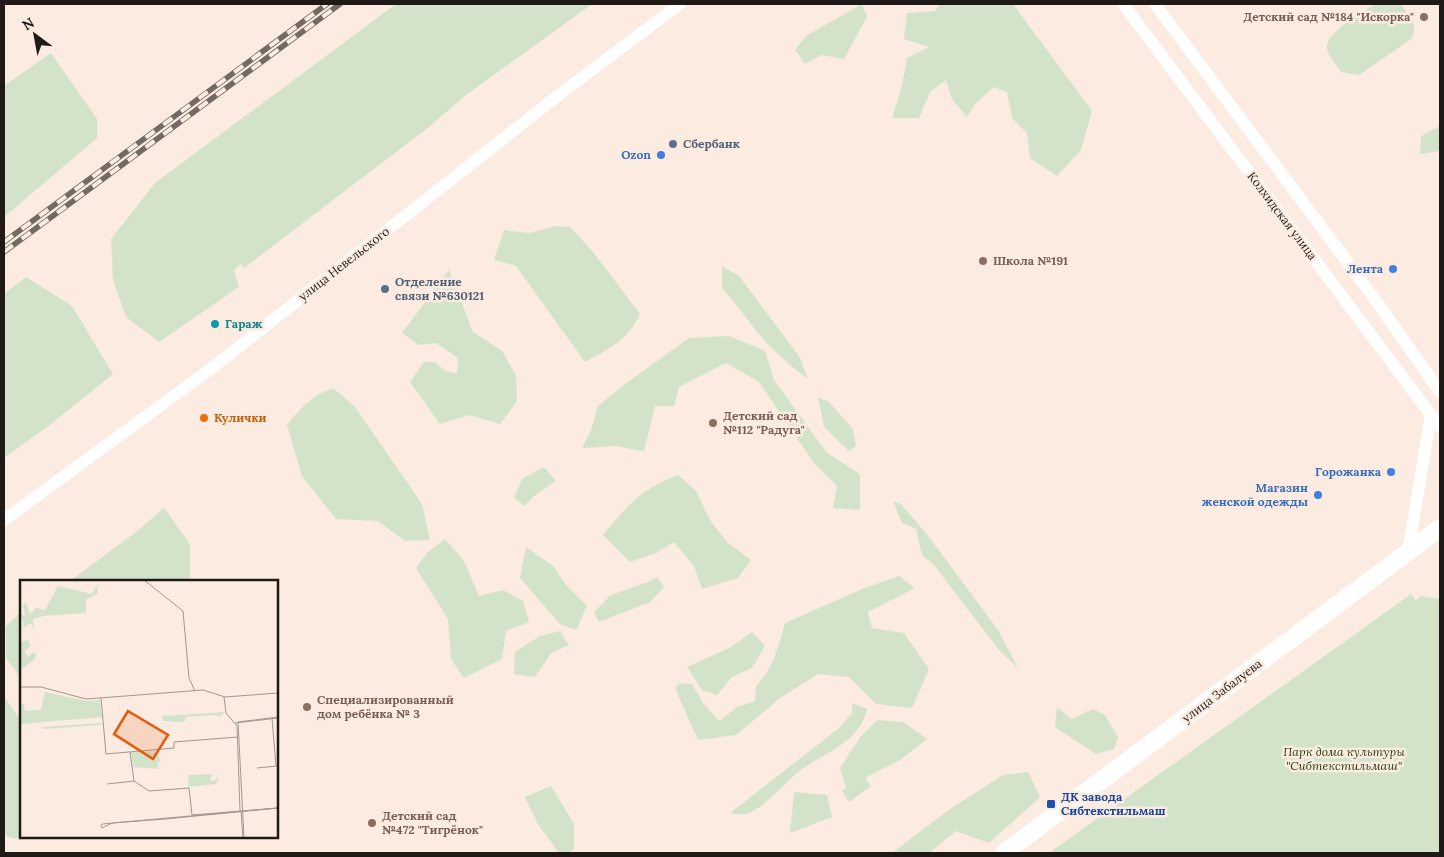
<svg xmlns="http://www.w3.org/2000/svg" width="1444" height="857" font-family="Lora,serif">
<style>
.green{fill:#d3e3ca}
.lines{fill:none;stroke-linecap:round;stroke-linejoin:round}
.street{stroke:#fff;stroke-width:12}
.secondary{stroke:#fff;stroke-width:18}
.rail-casing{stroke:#736a64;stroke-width:5.5}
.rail{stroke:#fbebe0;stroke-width:4;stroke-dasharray:11;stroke-linecap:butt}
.education-dot{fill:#8d6e63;stroke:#fbebe0;stroke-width:2}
.service-dot{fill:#5c6f8a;stroke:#fbebe0;stroke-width:2}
.shop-dot{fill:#3f7fe0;stroke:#fbebe0;stroke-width:2}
.culture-dot{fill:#0f9aa8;stroke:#fbebe0;stroke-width:2}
.food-dot{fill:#e8710a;stroke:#fbebe0;stroke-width:2}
.transit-dot{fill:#1a4fb4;stroke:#fbebe0;stroke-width:2}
.labels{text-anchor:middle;stroke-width:5;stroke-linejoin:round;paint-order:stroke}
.education-label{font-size:12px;font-weight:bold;fill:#785e54;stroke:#fbebe0;text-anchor:start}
.service-label{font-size:12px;font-weight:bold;fill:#4e5e75;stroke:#fbebe0;text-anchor:start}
.shop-label{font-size:12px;font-weight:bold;fill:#366cbe;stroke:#fbebe0;text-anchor:end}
.street-label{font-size:12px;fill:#1f1a16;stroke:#fbebe0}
.culture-label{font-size:12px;font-weight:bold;fill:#0d838f;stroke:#fbebe0;text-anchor:start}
.food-label{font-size:12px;font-weight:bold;fill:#c56008;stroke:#fbebe0;text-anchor:start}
.park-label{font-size:12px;font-style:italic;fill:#1f3e05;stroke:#fbebe0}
.transit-label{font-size:12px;font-weight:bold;fill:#164399;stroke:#fbebe0;text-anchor:start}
.inset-road{fill:none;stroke:#a3978f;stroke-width:1}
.view{fill:#e8590c;fill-opacity:0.15;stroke:#e8590c;stroke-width:2.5}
.inset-edge{fill:none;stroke:#1f1a16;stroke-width:2.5}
</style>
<rect width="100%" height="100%" fill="#fbebe0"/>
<g class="green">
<polygon points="396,4 592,4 466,95 429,127 244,268 241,264 234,270 239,287 159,342 126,317 113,280 111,239 155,183"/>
<polygon points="862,4 867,16 844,59 822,55 805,64 795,50 806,36"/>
<polygon points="940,4 1013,4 1092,111 1081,150 1057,176 1030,158 1027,133 1012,118 1007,92 994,87 975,104 967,117 952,99 946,80 930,92 919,118 892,118 902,86 907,58 929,47 904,39 907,13 935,11"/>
<path d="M1375 4H1401C1409 16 1420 25 1411 39L1359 75 1341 72C1337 65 1328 56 1327 48 1325 33 1363 12 1375 4Z"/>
<polygon points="51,53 97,119 97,138 4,217 4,86"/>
<polygon points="1440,126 1440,151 1420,154 1421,136"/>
<path d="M556 226 570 227C597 254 617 284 640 314 628 340 609 349 585 362L516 266 494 260 504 230 530 233Z"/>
<path d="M722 266 739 276 799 356 808 379C788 365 769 347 754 328 743 314 734 301 722 288Z"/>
<polygon points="449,270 473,332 502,351 516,375 517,401 500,424 469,415 440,424 410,382 424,362 435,362 444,370 457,374 458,358 436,343 419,345 402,333"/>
<polygon points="26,277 72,306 113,374 51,424 4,458 4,294"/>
<polygon points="729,336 765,351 774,380 827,453 860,474 860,510 833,508 837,486 814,463 759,382 726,363 679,387 674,406 655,406 644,451 615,446 582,448 591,430 598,406 625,384 689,338"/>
<path d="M333 388 355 407 422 504 430 540 405 541 378 521 336 519 302 476 287 425C301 408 312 395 333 388Z"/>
<polygon points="818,397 829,402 853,429 856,446 849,451 824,427"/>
<polygon points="544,467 556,481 534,496 524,506 514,498 522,479"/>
<path d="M678 475 696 491 711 522 728 543 751 560 738 578 702 589 694 566 674 542 656 553 630 562 603 535C630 503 639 491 678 475Z"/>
<polygon points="893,501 901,504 929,537 998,630 1018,668 999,650 934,565 922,555 916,529 902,523"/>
<polygon points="164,508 190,544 190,581 70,581 140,529"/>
<polygon points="445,539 464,561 479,596 503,590 523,601 529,622 506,631 502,659 464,678 451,659 448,619 416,568 428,552"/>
<polygon points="526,547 553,566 566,585 587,606 576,630 560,624 520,578"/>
<path d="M899 576 915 588 868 612 872 628 904 633 929 669 912 708 876 704 849 677 818 674 780 698 736 735 698 740 675 688 680 683 692 684 703 703 719 721 737 707 755 701 756 686C773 669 779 646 785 623L862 589Z"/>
<polygon points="657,577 664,587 650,602 599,622 594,612 611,595 648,582"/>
<polygon points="1411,594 1416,600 1421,596 1440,599 1440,853 1049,853"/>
<polygon points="21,612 21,678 6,658 6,626"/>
<polygon points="560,631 569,645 551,653 535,677 514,674 515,652 540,636"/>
<polygon points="752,632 765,646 752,668 732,677 717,695 702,690 687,667 731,647"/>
<polygon points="4,697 21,720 22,836 14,839 4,834"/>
<path d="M852 703 867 709C860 742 826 752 802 769 788 779 762 811 745 814 740 815 734 814 730 813L839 728 852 713Z"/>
<polygon points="1057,707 1071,719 1093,709 1105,715 1118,737 1114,749 1096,754 1055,727"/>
<polygon points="878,720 903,722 927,739 900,760 865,778 871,786 849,802 842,791 846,788 840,768 861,736"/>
<polygon points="1028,772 1040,797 989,843 956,831 929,853 892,853 950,809 1003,775"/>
<polygon points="551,786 574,824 574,849 567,853 559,853 538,824 525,797"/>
<polygon points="794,792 827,795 832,817 790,833"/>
</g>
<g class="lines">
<g class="street">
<polyline points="1123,4 1440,427"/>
<polyline points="1155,4 1372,295 1440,392"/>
<polyline points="4,520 212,368 560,94 680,4"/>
<polyline points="1408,552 1431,415"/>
</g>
<polyline class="secondary" points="1004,853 1440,528"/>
<defs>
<g id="rail">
<polyline points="4,242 327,4"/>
<polyline points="4,252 340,4"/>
</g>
</defs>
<use href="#rail" class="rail-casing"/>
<use href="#rail" class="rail"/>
</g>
<g class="education-dot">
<circle cx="1424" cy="17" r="5"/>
<circle cx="983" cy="261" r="5"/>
<circle cx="713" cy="423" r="5"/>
<circle cx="307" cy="707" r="5"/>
<circle cx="372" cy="823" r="5"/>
</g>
<g class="service-dot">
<circle cx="673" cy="144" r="5"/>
<circle cx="385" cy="289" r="5"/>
</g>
<g class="shop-dot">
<circle cx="661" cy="155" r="5"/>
<circle cx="1393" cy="269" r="5"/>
<circle cx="1391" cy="472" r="5"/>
<circle cx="1318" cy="495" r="5"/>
</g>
<circle class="culture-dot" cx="215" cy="324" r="5"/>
<circle class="food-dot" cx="204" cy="418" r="5"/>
<rect class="transit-dot" x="1046" y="799" width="10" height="10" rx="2.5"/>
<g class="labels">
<g class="education-label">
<text x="1414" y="21" text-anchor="end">Детский сад №184 "Искорка"</text>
<text x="993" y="265">Школа №191</text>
<text x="723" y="420">Детский сад<tspan x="723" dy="14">№112 "Радуга"</tspan></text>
<text x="317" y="704">Специализированный<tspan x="317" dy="14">дом ребёнка № 3</tspan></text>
<text x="382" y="820">Детский сад<tspan x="382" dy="14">№472 "Тигрёнок"</tspan></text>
</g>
<g class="service-label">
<text x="683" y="148">Сбербанк</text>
<text x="395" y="286">Отделение<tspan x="395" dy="14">связи №630121</tspan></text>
</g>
<g class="shop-label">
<text x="651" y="159">Ozon</text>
<text x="1383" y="273">Лента</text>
<text x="1381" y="476">Горожанка</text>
<text x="1308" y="492">Магазин<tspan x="1308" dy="14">женской одежды</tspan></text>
</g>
<g class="street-label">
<text transform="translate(1282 216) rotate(53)" y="4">Колхидская улица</text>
<text transform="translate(344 264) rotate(-38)" y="4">улица Невельского</text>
<text transform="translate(1222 691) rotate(-37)" y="4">улица Забалуева</text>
</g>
<g class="culture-label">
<text x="225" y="328">Гараж</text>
</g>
<g class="food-label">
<text x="214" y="422">Кулички</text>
</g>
<g class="park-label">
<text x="1344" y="756">Парк дома культуры<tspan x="1344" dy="14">"Сибтекстильмаш"</tspan></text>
</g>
<g class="transit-label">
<text x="1061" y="801">ДК завода<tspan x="1061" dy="14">Сибтекстильмаш</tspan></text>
</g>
</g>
<g transform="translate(20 580)">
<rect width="258" height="258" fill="#fbebe0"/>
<path d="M78 4 77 14 66 19V33L22 36 23 33 21 37 13 39 14 50 11 43 2 49 4 44 0 34 5 36 3 25 6 22 10 34 16 28 25 30 38 6 72 14ZM8 60 11 65 4 72 8 76 4 81 13 72 16 74 15 79 0 90V62ZM25 112 66 121 80 120 82 137 0 144V125L4 123 5 131 21 130ZM205 132 199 137 196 135 166 137 165 141 159 142 144 141 141 136ZM81 143V145L23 149 22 147ZM137 171 141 183 137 182 138 189 113 187 111 172ZM192 194 190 200 193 201 199 197 196 204 169 207 168 195Z" fill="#d3e3ca"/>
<path class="inset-road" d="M124 0 163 31 169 98 175 111M0 107H21L66 119 183 110 205 117 258 113M204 117 206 133 217 146 220 231M81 118 86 174 154 168V162L218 157M252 138 256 186M215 143 258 138M110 172 114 201 129 211 169 208 172 235 258 228M237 188 257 186M87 204 114 201M258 228 145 239 92 243 82 248 81 246 82 244ZM221 231 223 258M224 258 218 142 258 137"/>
<path class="view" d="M108 131 148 155 133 179 94 154Z"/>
<rect width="258" height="258" class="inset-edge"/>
</g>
<rect width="1444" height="857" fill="none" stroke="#1f1a16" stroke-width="10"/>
<g transform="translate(35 35) rotate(328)" stroke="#fbebe0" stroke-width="4" paint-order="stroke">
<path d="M0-4L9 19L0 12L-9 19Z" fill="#1f1a16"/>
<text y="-8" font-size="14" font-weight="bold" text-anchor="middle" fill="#1f1a16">N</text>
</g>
</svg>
